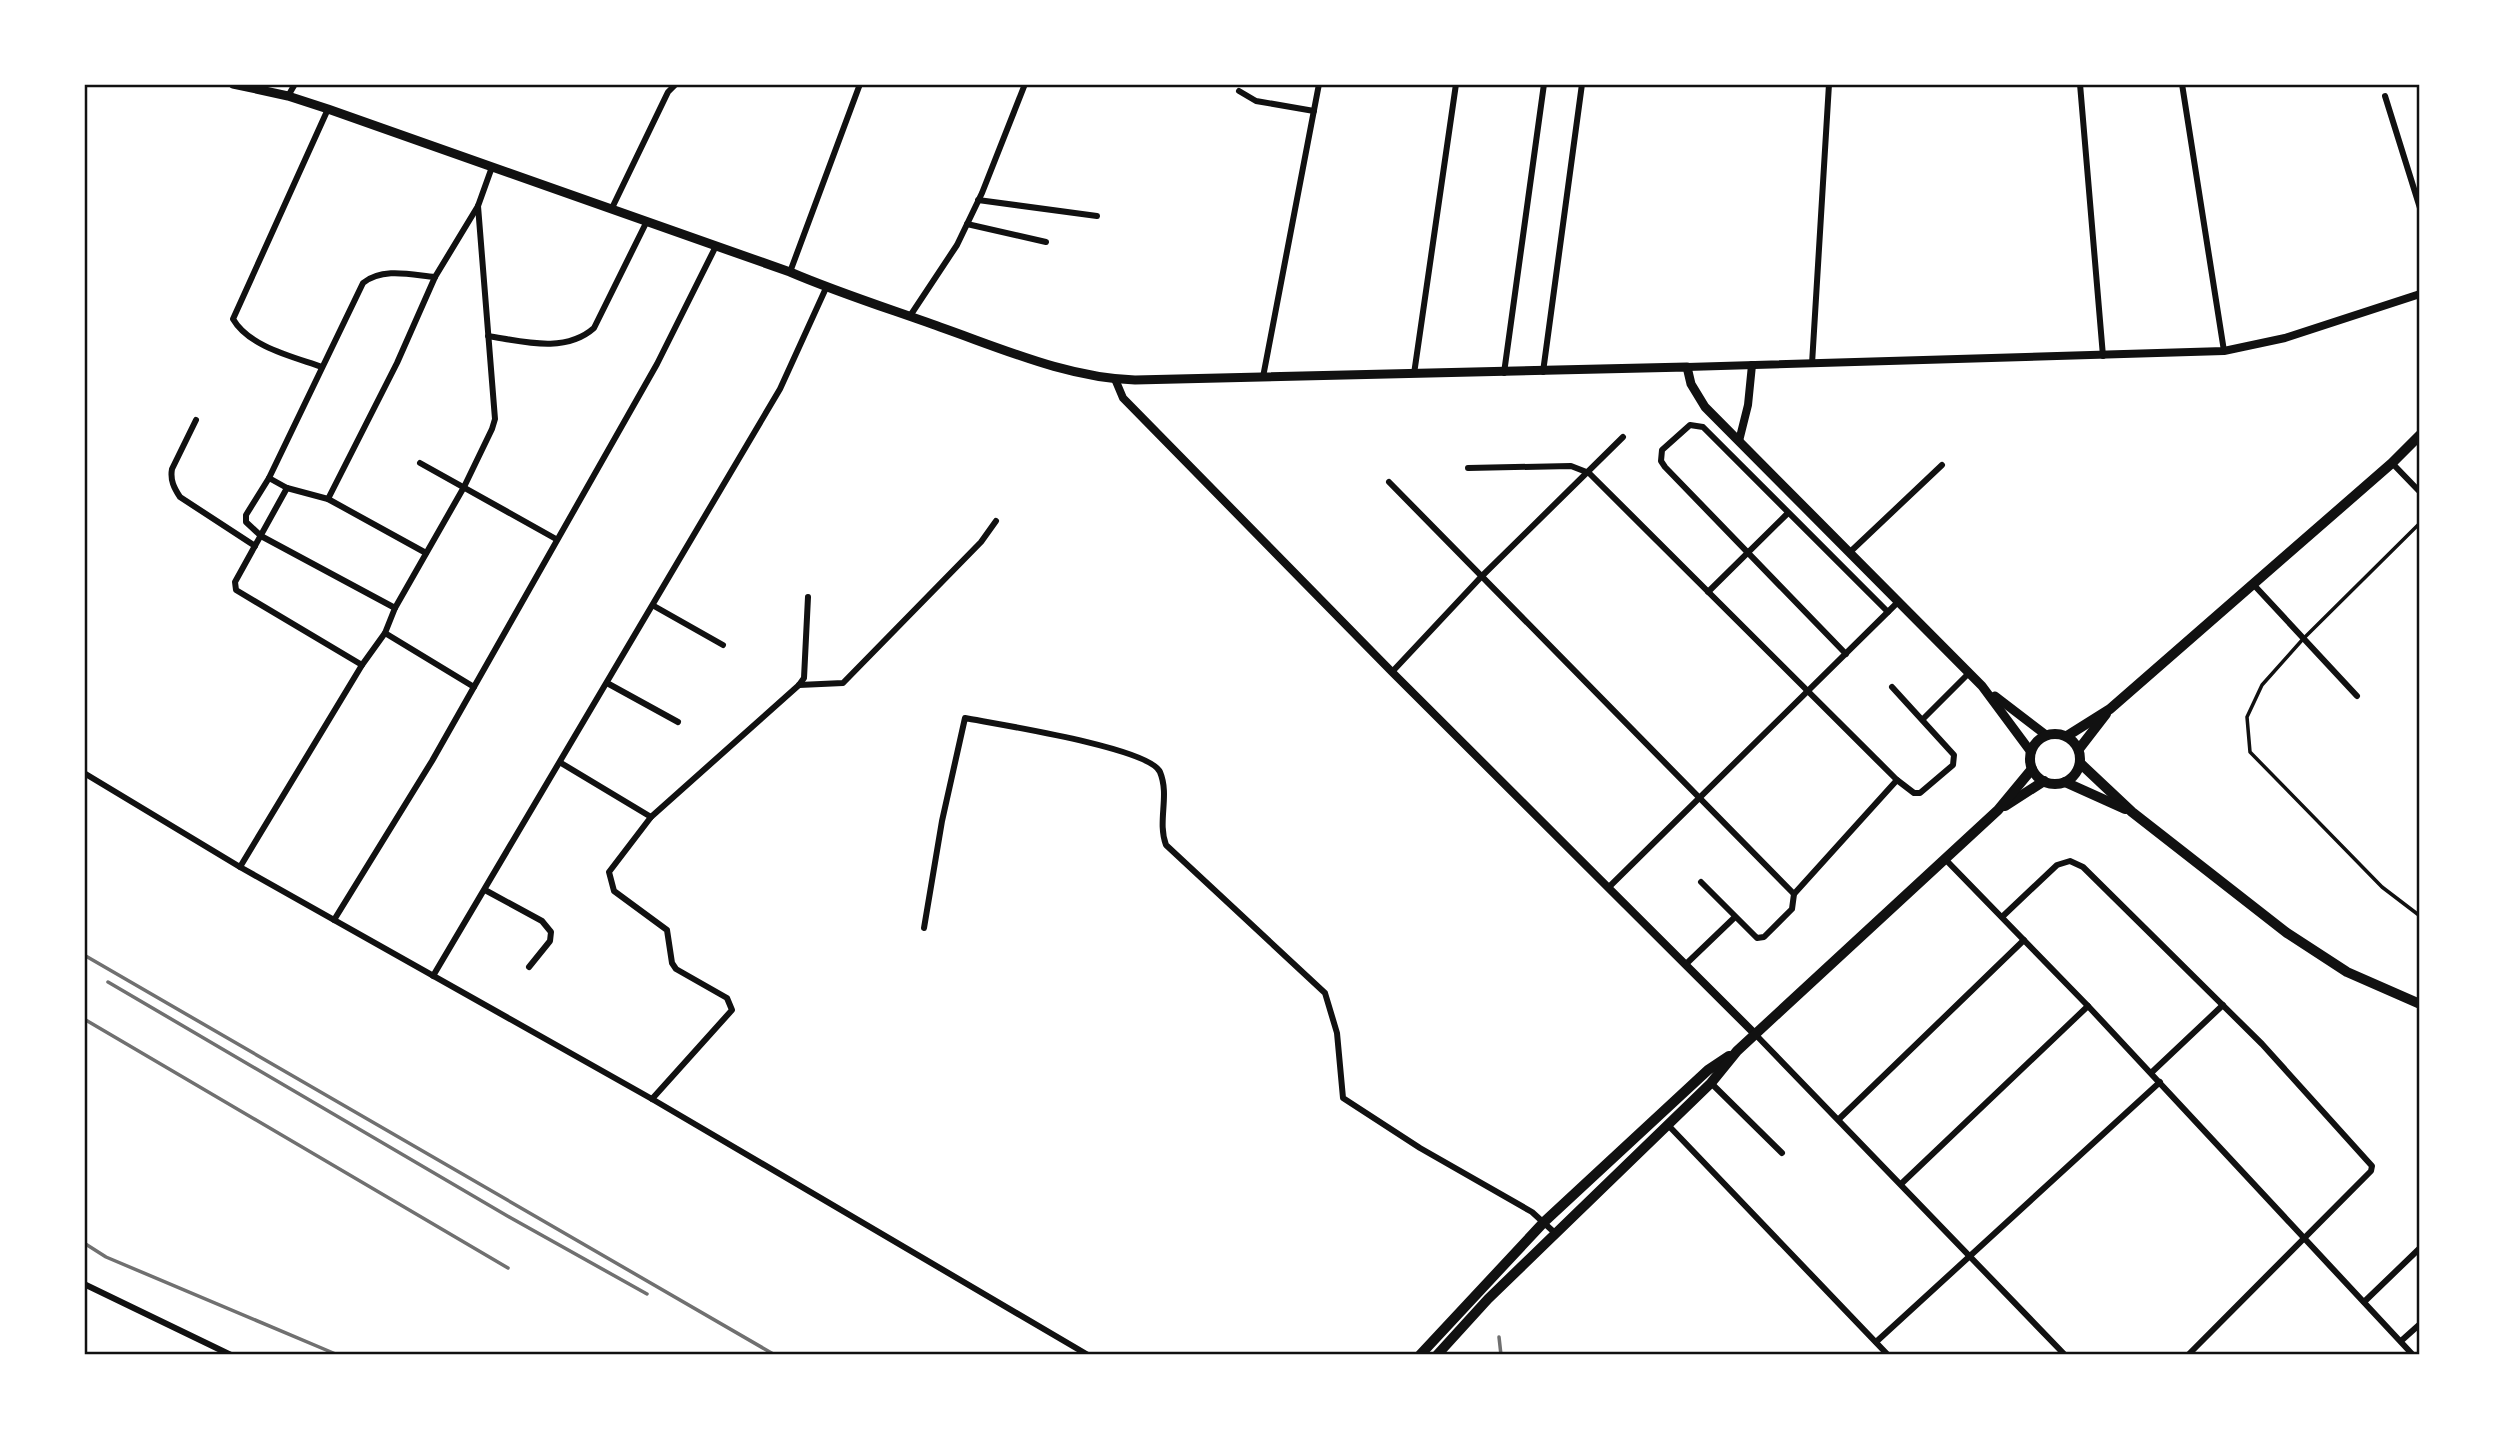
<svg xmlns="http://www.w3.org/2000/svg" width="2504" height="1439" font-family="Manrope,sans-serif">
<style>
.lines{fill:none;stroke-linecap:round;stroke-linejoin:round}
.service{stroke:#111;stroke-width:3.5}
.minor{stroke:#111;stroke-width:6}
.tertiary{stroke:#111;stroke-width:8}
.secondary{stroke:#111;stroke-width:9}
.primary{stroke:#111;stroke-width:10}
.rail{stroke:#707070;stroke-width:3.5}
.neatline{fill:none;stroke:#111;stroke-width:2.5}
</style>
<rect width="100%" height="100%" fill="#fff"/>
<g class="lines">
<polyline class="service" points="2420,523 2303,639 2262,685 2247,717 2250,752 2382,887 2420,916"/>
<g class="minor">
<polyline points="2080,84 2103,356"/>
<polyline points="2182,84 2224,351"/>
<polyline points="1239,91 1256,101 1314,111"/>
<polyline points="288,96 295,84"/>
<polyline points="2385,96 2420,208"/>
<polyline points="978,200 1097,216"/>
<polyline points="612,208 668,92 676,84"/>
<polyline points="967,224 1046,242"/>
<polyline points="790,272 860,84"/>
<polyline points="910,316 957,245 982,193 1025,84"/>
<path d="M488 336C521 341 565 354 594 328L647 221"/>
<polyline points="1812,364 1829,84"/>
<path d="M322 367C294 357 249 347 233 319L328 109"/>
<polyline points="1543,372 1582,84"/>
<polyline points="1504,373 1544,84"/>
<polyline points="1414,374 1456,84"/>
<polyline points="1263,377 1319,84"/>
<path d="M196 420 172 469C170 480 174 488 180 497L255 546"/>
<polyline points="420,463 556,539"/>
<polyline points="2392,463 2420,492"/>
<polyline points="1468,468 1571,466 1589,473 1897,780 1914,793 1920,793 1953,765 1954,755 1892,687"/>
<polyline points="269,478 246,515 246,522 261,536 395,608"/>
<polyline points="1389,482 1794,894"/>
<polyline points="287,488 235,582 236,590 362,665"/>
<polyline points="328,499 397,363 435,277 478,206 492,167"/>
<path d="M426 553 328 499 287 488 269 478 363 283C383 267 412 275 435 277"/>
<polyline points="1849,553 1942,465"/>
<polyline points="2253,584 2357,696"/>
<polyline points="1708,592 1788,513"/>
<polyline points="654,606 723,645"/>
<polyline points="385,633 474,687"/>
<polyline points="1846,654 1665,467 1661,461 1662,450 1690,425 1703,427 1888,612"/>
<polyline points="1392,672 1481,577 1623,437"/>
<polyline points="607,683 678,722"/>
<polyline points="799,685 843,683 981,542 996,521"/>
<polyline points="1923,719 1969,673"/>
<polyline points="561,763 651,817"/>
<polyline points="84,773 240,867 652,1099 1088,1355"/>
<polyline points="1945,859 2088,1006 2413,1355"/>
<polyline points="240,867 362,665 385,633 395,608 464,487 492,429 495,419 478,206"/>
<polyline points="1701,882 1757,938 1764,937 1792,909 1794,894 1897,780"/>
<polyline points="1609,887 1898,602"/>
<polyline points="485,890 542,921 551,932 550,941 529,967"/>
<polyline points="2002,917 2057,865 2070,861 2083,867 2262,1044 2372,1166 2371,1171 2188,1355"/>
<polyline points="334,920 432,761 657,364 716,246"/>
<path d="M924 928 942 821 965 718C996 724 1150 748 1160 772 1170 796 1157 821 1166 845L1325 993 1337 1033 1343 1098 1420 1148 1532 1212 1555 1233"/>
<polyline points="1685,965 1735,917"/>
<polyline points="433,976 780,389 826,288"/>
<polyline points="1755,1034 2065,1355"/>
<polyline points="2151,1073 2223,1005"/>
<polyline points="1711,1083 1782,1153"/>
<polyline points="652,1099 732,1010 727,998 676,969 672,963 667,930 614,891 609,872 651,817 799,685 804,678 808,597"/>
<polyline points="1839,1119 2024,940"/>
<polyline points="1668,1125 1888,1355"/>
<polyline points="1901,1184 2088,1006"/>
<polyline points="84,1284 231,1355"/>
<polyline points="2364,1302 2420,1248"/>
<polyline points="2401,1341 2420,1324"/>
<polyline points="1876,1342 2160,1082"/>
</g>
<g class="tertiary">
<polyline points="1687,367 2224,351 2285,338 2420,294"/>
<polyline points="1115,379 1123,398 1392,672 1755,1034"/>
<polyline points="1739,441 1748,405 1752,365"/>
</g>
<g class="secondary">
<path d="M233 84 288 96 328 109 790 272C839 293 890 309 940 327 1003 349 1068 378 1135 380L1687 367 1691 384 1705 407 1982 686 2031 752"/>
<polyline points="1995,696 2046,735"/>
</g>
<g class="primary">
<circle cx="2055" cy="759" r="25"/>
<polyline points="2067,736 2110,709 2392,463 2420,435"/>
<polyline points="2079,749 2106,714"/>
<polyline points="2080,763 2132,812 2287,933 2347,972 2420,1004"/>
<polyline points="2065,782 2125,809"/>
<polyline points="2005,806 2044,781"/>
<polyline points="1420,1355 1544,1222 1708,1070 1729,1056"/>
<polyline points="1437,1355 1488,1299 1711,1083 1737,1051 1998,810 2032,769"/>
</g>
<g class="rail">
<polyline points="84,955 775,1355"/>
<polyline points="108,982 511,1218 647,1294"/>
<polyline points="84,1019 508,1268"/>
<polyline points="84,1243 106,1257 338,1355"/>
<polyline points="1499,1337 1501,1355"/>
</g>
</g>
<rect width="2504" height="1439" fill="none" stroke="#ffffff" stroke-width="172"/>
<rect x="86" y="86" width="2332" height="1267" class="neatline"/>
</svg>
